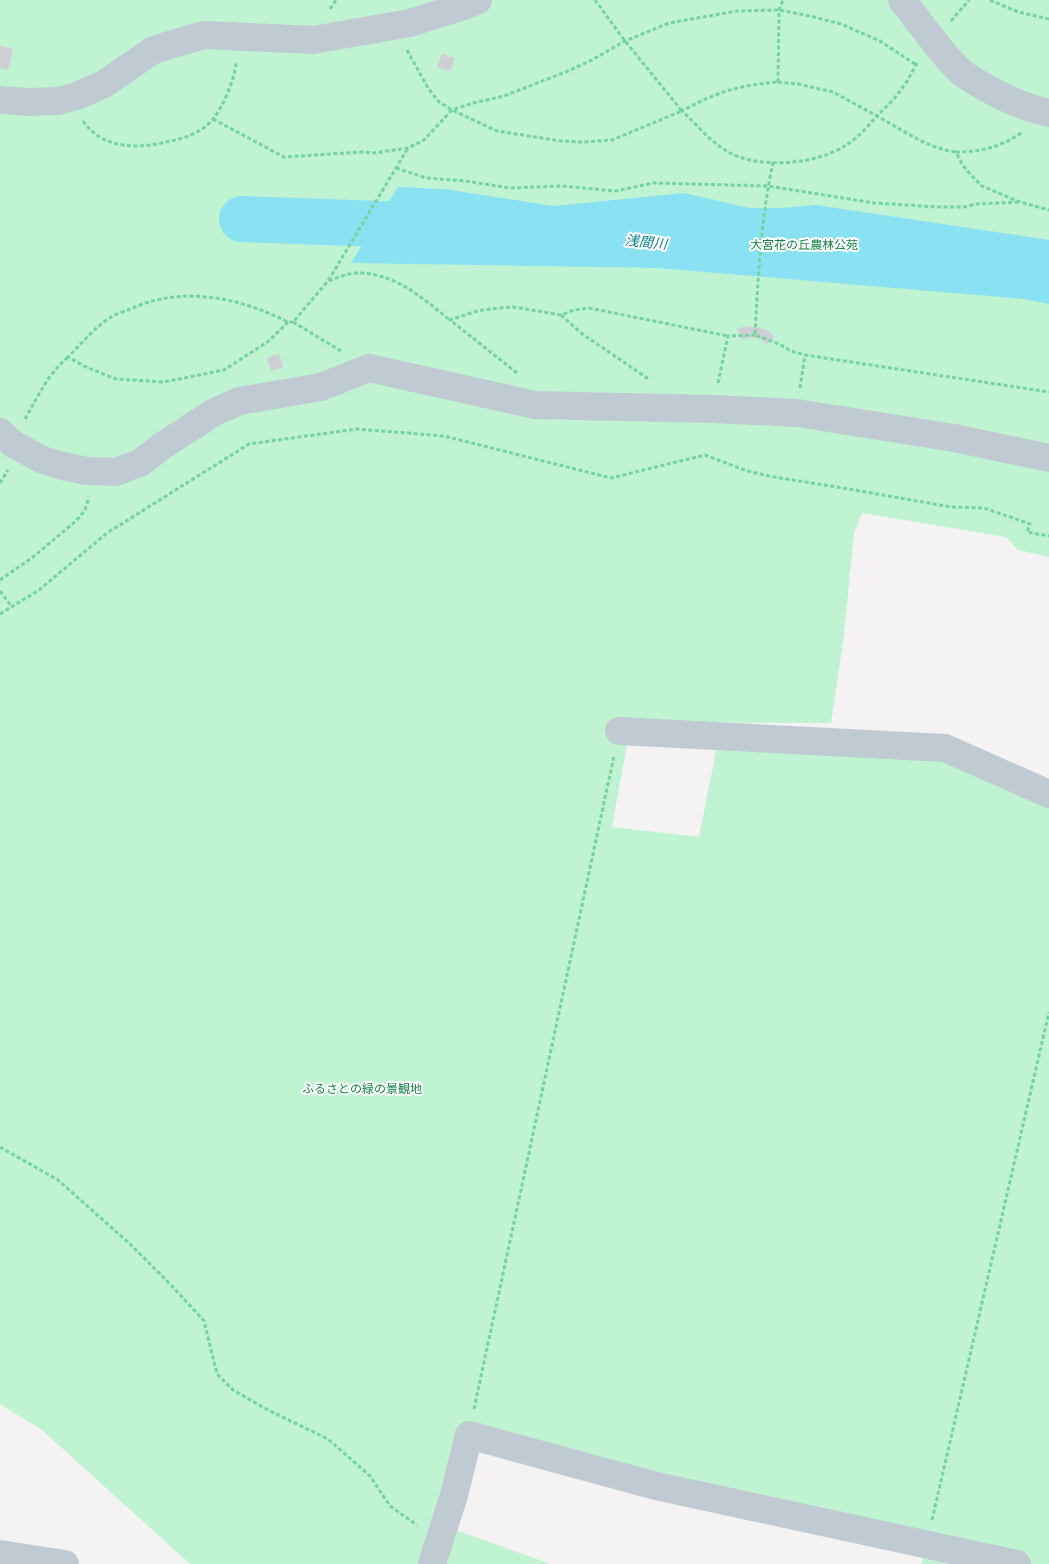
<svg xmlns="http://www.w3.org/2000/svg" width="1049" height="1564" font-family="'Public Sans','Noto Sans JP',sans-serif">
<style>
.green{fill:#bff3d1}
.water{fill:#8ae1f2}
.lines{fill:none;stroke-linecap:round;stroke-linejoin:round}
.river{stroke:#8ae1f2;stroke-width:46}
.building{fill:#cccfd4;stroke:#d6d8dd}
.path{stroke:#75d3a0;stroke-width:3;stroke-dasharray:4 2.5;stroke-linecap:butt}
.minor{stroke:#bfcad2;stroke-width:28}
.labels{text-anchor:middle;stroke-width:4;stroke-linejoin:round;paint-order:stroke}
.park-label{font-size:12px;fill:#128345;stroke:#fff}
.water-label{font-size:14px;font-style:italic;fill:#077f97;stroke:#fff}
</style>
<rect width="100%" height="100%" fill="#f4f2f2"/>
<polygon class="green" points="0,0 1049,0 1049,557 1018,550 1006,537 862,513 854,533 844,635 831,723 631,722 612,827 699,837 719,736 945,748 1049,793 1049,1564 921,1564 926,1545 469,1435 450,1528 551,1564 190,1564 42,1430 0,1404"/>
<polygon class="water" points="398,187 444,189 554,206 684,193 749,208 781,208 816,205 1049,240 1049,304 1024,299 657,268 351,263"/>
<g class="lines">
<polyline class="river" points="242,219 439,226"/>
</g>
<g class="building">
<polygon points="0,46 13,49 8,70 0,68"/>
<polygon points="442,54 455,58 450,71 437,67"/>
<polygon points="743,327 758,327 770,332 775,337 767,344 762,340 753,337 741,339 738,329"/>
<polygon points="279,354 283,367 271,371 267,358"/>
</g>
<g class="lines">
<g class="path">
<polyline points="990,0 1018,12 1049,19"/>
<polyline points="330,9 336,0"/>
<polyline points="951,21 969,0"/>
<polyline points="407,50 428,88 439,102 452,110 497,131 561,141 584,142 612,140 682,111 625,41 595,0"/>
<path d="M917 63 906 83 894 99 877 116C903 130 926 148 956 152"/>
<path d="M778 82 798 84 833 92 877 116C868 126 858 138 846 145 817 165 755 170 725 150 709 140 696 124 682 111 716 92 740 85 778 82Z"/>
<polyline points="778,82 779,10 783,0"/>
<polyline points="213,119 284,157 362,152 374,153 408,148 424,140 452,110 473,103 504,96 568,71 592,60 625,41 669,23 737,11 779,10 810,16 841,24 880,41 915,64"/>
<path d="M83 121C102 149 137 149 166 142 183 139 202 133 213 119 223 107 235 78 236 63"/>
<path d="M1021 133C1001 147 980 152 956 152L962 164 970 174 982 186 1020 202 1049 210"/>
<path d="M773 162C761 219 758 277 755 335L779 344 791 351 805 355 1049 392"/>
<polyline points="396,168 426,178 465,181 510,188 562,186 616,191 653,183 768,186 874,203 938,207 965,207 976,204 1020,202"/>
<path d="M329 281C338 277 349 273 359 273 397 274 422 298 450 320"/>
<polyline points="561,315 581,333 650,380"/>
<path d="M288 322 269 341 224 370 164 382 116 379 86 367 68 357C82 343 94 328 111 317 116 314 123 312 128 310 180 285 239 297 288 322H293"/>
<polyline points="341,351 293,322 328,281 408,148"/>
<polyline points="517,373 450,320 477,311 498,308 514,307 561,315 574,310 589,308 728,336"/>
<polyline points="718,383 728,336 755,335"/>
<polyline points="800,388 805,355"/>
<path d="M25 419C38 396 48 374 68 357"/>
<polyline points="0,483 8,470"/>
<polyline points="0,580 33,557 76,521 85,510 89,497"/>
<polyline points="0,591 12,607"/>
<polyline points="0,614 39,590 107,533 249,444 357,429 444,436 611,478 705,455 747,471 774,477 843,488 951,507 984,508 1030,524 1027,532 1049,536"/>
<polyline points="0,1147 58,1180 130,1244 172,1286 204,1321 217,1374 233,1390 268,1410 328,1439 370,1476 390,1506 417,1525"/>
<polyline points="474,1409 614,756"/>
<polyline points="932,1520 1049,1012"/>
</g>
<g class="minor">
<path d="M902 0C921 23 938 50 960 71 964 75 970 78 976 82 999 96 1022 107 1049 113"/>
<polyline points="0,100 29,102 58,101 77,96 104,84 152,51 166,46 204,35 313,40 410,23 467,5 478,0"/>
<polyline points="0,432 13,444 43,460 59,465 86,471 116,472 140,463 162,446 213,413 239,401 321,387 369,368 535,405 713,409 797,413 954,438 1049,458"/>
<polyline points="619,731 945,748 1049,794"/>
<polyline points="0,1554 65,1564"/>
<polyline points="432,1564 454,1495 469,1435 656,1486 1017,1564"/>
</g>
</g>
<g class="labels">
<g class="park-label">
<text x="804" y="249">大宮花の丘農林公苑</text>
<text x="362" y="1093">ふるさとの緑の景観地</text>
</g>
<g class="water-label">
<text transform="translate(646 242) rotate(6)" y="5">浅間川</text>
</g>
</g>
</svg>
